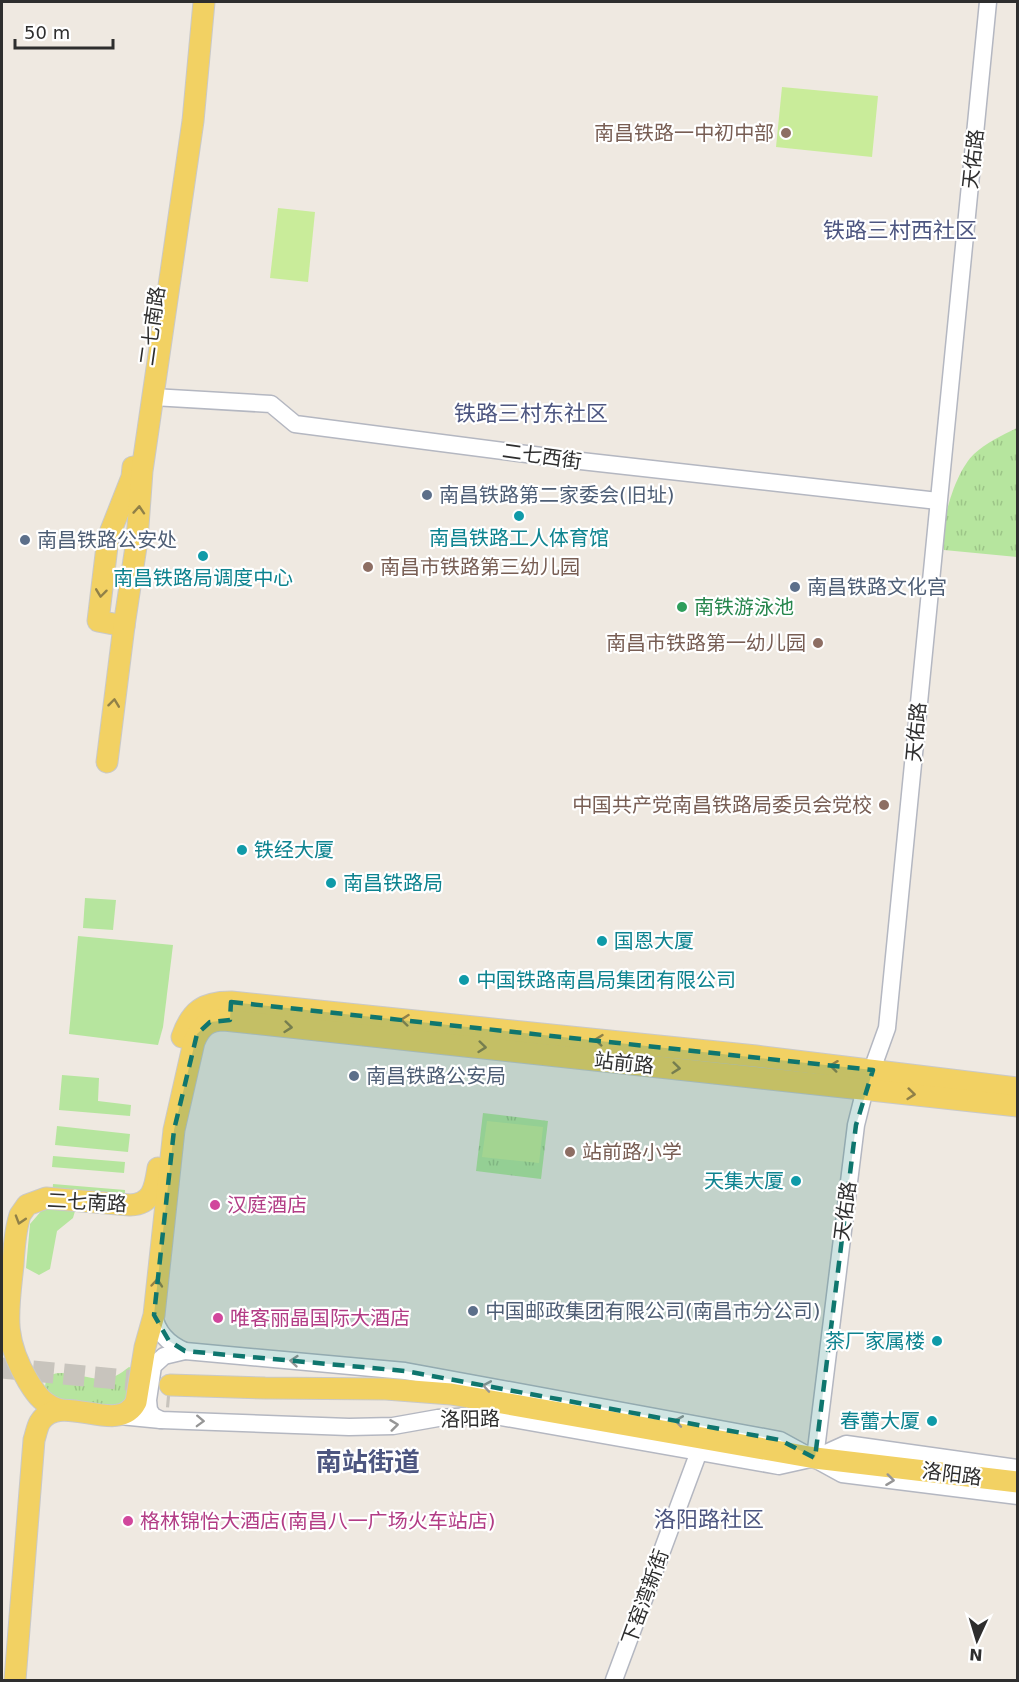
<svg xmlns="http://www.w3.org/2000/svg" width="1019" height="1682" font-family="'DejaVu Sans','Noto Sans SC',sans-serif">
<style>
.grass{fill:#b6e59e}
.park{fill:url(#park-tufts)}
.pitch{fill:#c9ec9a}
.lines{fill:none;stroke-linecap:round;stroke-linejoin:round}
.major-tunnel{stroke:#c8c4bd;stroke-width:21;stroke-dasharray:21 10;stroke-linecap:butt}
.minor-casing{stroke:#b4b7c1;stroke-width:19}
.major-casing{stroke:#c9c9c9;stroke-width:23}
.minor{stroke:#fff;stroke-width:16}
.major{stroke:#f2d163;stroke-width:21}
.oneway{stroke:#908048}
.oneway2{stroke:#969696}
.marked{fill:#0f766e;fill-opacity:0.2;stroke:#0f766e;stroke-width:4.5;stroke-dasharray:12 8;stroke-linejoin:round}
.education-dot{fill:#8d6e63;stroke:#fff;stroke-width:2}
.service-dot{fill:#5c6f8a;stroke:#fff;stroke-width:2}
.culture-dot{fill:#0f9aa8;stroke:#fff;stroke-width:2}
.leisure-dot{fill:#2e9e5b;stroke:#fff;stroke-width:2}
.hotel-dot{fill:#d1479c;stroke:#fff;stroke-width:2}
.labels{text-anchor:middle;stroke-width:4.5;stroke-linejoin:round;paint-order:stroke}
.education-label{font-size:20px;fill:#785e54;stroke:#fff;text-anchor:end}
.street-label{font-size:20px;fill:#2e2e2e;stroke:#fff}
.service-label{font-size:20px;fill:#4e5e75;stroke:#fff;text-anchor:start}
.culture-label{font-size:20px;fill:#0d838f;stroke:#fff;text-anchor:start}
.leisure-label{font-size:20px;fill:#27864d;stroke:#fff;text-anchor:start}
.hotel-label{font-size:20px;fill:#b23c85;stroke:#fff;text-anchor:start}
.quarter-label{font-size:22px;fill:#4d5680;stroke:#fff}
.district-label{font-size:26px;font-weight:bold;fill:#4d5680;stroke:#fff}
</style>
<defs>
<pattern id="park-tufts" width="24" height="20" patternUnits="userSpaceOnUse" patternTransform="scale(1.5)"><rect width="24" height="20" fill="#b6e59e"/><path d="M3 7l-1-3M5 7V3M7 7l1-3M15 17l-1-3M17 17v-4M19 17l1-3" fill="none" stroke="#9dc588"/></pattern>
</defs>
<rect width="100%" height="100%" fill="#efe9e1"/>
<g class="grass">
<polygon points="85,898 116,900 113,930 83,928"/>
<polygon points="78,936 173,945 163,1027 158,1045 69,1034"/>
<polygon points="62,1075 99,1078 98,1101 131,1105 130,1116 59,1110"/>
<polygon points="57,1126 130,1134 128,1152 55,1145"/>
<polygon points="53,1156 125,1162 124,1173 52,1167"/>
<polygon points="53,1184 125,1190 125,1201 52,1195"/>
<polygon points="43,1209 75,1211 73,1218 57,1231 50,1269 39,1275 26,1268 30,1224"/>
</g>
<g class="park">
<path d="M1017 428V557L944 550C939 525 955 472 974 454 986 443 1002 435 1017 428Z"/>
<polygon points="483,1113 548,1121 541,1179 476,1171"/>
<path d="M129 1367 136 1370 135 1395C129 1398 124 1403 118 1405 99 1410 63 1404 46 1395 39 1359 80 1378 99 1379 111 1380 119 1375 129 1367Z"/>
</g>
<g class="pitch">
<polygon points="782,87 878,96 872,157 776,147"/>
<polygon points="278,208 315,212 308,282 270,278"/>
<polygon points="487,1121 543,1127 539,1163 482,1157"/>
</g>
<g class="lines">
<g class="major-tunnel">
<polyline points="2,1368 158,1383"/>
<polyline points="136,1394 170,1397"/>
</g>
<defs>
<g id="minor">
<polyline points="153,397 271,404 295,424 572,460 938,501"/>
<path d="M154 1315C157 1333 169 1344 185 1351L405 1371 780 1440 842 1474 1018 1496"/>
<polyline points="120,1416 161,1420 349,1427 393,1426 438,1418 490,1415 779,1466 815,1458 846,1444 1018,1468"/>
<polyline points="161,1420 153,1416 149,1410 148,1400 153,1366 164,1356 185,1351"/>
<polyline points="815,1458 856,1125 865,1089 887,1028 988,2"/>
<polyline points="614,1680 701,1446"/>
</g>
<g id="major">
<polyline points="124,626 98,621 108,538 132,477 133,467"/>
<polyline points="107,762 124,626 137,540 142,471 193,121 204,2"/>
<path d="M182 1037C191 1011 203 1002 231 1002L756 1056 1018 1088"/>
<polyline points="170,1385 265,1388 386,1389 451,1394 815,1458 1018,1482"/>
<path d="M61 1410C44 1405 37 1396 28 1381 2 1338 8 1312 13 1265 14 1248 15 1231 20 1215L27 1205 46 1198 130 1205C153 1204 155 1187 158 1168"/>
<path d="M15 1680 34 1440C36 1434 37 1427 40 1422 61 1390 118 1437 136 1402L145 1347 154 1315 174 1130 194 1042C200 1027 208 1020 224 1020L1018 1106"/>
</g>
</defs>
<use href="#minor" class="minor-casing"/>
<use href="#major" class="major-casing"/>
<use href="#minor" class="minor"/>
<use href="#major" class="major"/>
</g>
<defs><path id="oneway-chevron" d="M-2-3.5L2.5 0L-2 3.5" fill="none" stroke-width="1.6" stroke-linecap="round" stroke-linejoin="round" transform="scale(1.5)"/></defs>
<g class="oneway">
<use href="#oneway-chevron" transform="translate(139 510) rotate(-86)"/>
<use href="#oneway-chevron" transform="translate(101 593) rotate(97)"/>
<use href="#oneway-chevron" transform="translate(114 703) rotate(-83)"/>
<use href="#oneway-chevron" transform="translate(405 1020) rotate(-174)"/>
<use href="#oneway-chevron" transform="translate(288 1027) rotate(6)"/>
<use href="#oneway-chevron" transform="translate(599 1040) rotate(-174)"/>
<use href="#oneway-chevron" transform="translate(482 1047) rotate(6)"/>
<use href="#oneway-chevron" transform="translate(834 1066) rotate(-173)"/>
<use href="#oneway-chevron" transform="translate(676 1068) rotate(6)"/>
<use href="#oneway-chevron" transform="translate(911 1094) rotate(6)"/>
<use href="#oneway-chevron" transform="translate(20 1220) rotate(107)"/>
<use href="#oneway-chevron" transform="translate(157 1283) rotate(-85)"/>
</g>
<g class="oneway2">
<use href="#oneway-chevron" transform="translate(294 1361) rotate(-175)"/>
<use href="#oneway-chevron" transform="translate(487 1386) rotate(-170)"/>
<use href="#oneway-chevron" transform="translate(200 1421) rotate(2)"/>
<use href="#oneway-chevron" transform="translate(679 1421) rotate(-170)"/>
<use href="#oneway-chevron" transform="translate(394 1425) rotate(-7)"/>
<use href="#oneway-chevron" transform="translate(890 1480) rotate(7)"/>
</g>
<path class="marked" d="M231 1002 873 1070 856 1125 815 1458 780 1440 405 1371 185 1351 169 1341 154 1315 174 1130 197 1034 210 1022 230 1020Z"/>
<g class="education-dot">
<circle cx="786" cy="133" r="6"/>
<circle cx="368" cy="567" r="6"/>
<circle cx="818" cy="643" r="6"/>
<circle cx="884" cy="805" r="6"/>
<circle cx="570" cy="1152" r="6"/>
</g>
<g class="service-dot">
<circle cx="427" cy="495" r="6"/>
<circle cx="25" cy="540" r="6"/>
<circle cx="795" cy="587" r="6"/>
<circle cx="354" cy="1076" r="6"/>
<circle cx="473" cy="1311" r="6"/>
</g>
<g class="culture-dot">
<circle cx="519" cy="516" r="6"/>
<circle cx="203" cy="556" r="6"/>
<circle cx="242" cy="850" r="6"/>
<circle cx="331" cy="883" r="6"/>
<circle cx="602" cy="941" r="6"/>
<circle cx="464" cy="980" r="6"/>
<circle cx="796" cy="1181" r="6"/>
<circle cx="937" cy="1341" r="6"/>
<circle cx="932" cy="1421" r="6"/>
</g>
<circle class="leisure-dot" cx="682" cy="607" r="6"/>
<g class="hotel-dot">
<circle cx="215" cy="1205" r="6"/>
<circle cx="218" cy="1318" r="6"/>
<circle cx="128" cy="1521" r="6"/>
</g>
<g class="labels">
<g class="education-label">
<text x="774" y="140">南昌铁路一中初中部</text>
<text x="380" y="574" text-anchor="start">南昌市铁路第三幼儿园</text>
<text x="806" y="650">南昌市铁路第一幼儿园</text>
<text x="872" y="812">中国共产党南昌铁路局委员会党校</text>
<text x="582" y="1159" text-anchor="start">站前路小学</text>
</g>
<g class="street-label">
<text transform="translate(973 159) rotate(-84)" y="7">天佑路</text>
<text transform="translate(152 326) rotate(-82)" y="7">二七南路</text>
<text transform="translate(542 456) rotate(8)" y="7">二七西街</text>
<text transform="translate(916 732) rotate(-85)" y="7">天佑路</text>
<text transform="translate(624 1063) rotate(6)" y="7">站前路</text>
<text transform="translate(87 1202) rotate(3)" y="7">二七南路</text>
<text transform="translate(845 1211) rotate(-83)" y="7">天佑路</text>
<text transform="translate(470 1419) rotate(-1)" y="7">洛阳路</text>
<text transform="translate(952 1474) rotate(7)" y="7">洛阳路</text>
<text transform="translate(645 1597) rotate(-70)" y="7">下窑湾新街</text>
</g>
<g class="service-label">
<text x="439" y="502">南昌铁路第二家委会(旧址)</text>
<text x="37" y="547">南昌铁路公安处</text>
<text x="807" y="594">南昌铁路文化宫</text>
<text x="366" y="1083">南昌铁路公安局</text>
<text x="485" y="1318">中国邮政集团有限公司(南昌市分公司)</text>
</g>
<g class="culture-label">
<text x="519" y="545" text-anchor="middle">南昌铁路工人体育馆</text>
<text x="203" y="585" text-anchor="middle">南昌铁路局调度中心</text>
<text x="254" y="857">铁经大厦</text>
<text x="343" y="890">南昌铁路局</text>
<text x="614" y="948">国恩大厦</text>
<text x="476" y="987">中国铁路南昌局集团有限公司</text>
<text x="784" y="1188" text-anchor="end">天集大厦</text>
<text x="925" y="1348" text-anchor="end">茶厂家属楼</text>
<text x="920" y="1428" text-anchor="end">春蕾大厦</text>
</g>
<g class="leisure-label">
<text x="694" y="614">南铁游泳池</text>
</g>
<g class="hotel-label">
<text x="227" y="1212">汉庭酒店</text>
<text x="230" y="1325">唯客丽晶国际大酒店</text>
<text x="140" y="1528">格林锦怡大酒店(南昌八一广场火车站店)</text>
</g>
<g class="quarter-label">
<text x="900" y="238">铁路三村西社区</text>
<text x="531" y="421">铁路三村东社区</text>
<text x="709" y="1527">洛阳路社区</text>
</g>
<g class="district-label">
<text x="368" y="1471">南站街道</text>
</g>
</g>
<rect width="1019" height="1682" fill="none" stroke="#2e2e2e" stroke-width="6"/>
<g transform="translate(977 1640) rotate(184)" stroke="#ffffff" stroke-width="4.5" paint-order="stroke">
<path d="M0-4.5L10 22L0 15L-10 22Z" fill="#2e2e2e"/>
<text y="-9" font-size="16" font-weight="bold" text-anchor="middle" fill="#2e2e2e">N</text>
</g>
<path d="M15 39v9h98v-9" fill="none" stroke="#2e2e2e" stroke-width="3"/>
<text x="24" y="39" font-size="18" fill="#2e2e2e" stroke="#ffffff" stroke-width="4.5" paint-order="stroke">50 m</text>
</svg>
